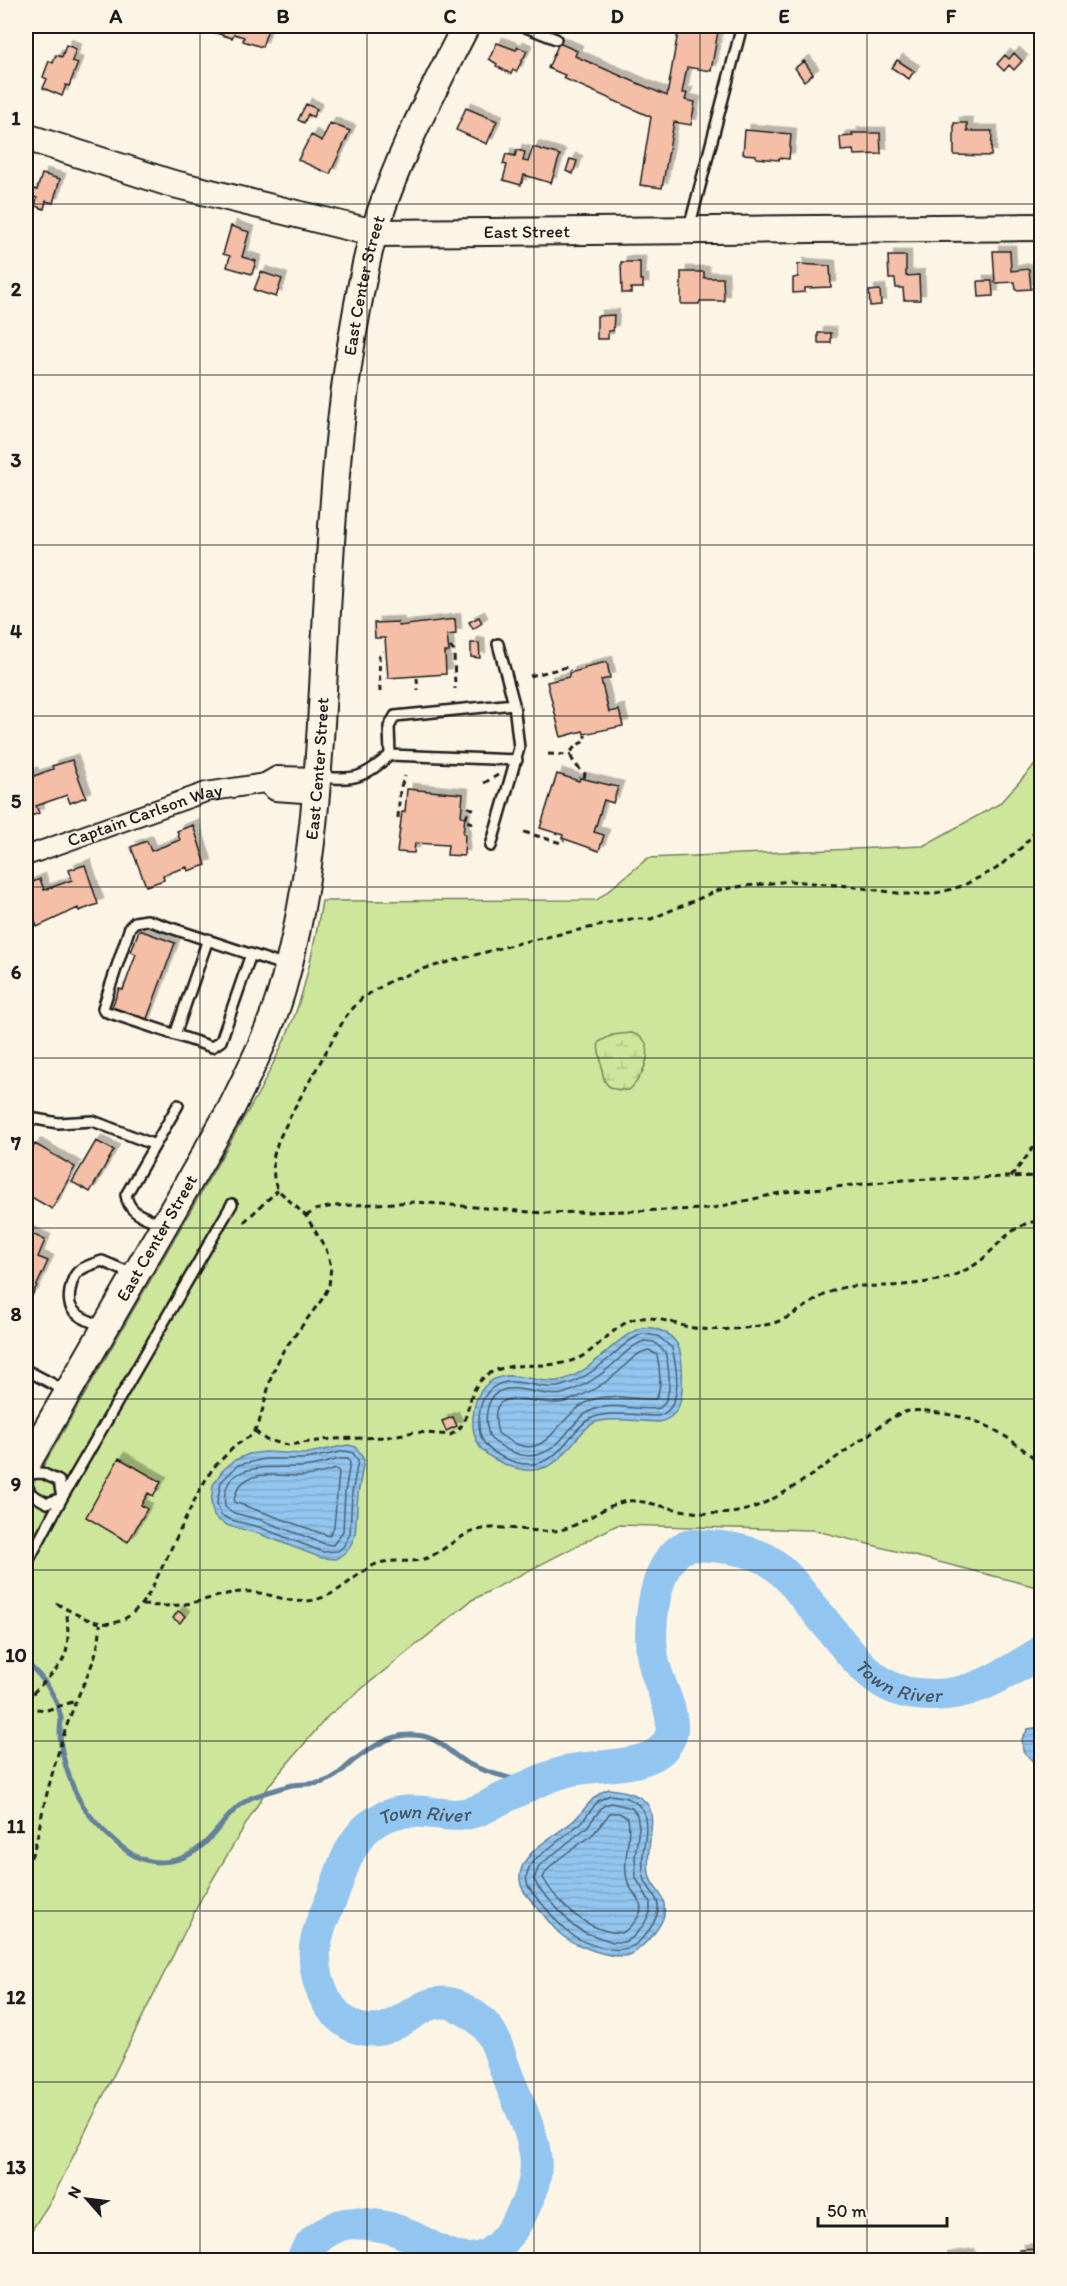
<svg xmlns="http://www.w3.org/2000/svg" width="1067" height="2286" viewBox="0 0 1067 2286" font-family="Itim,sans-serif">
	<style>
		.grass { fill: #cee69b; stroke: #75815c; stroke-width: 1.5 }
		.wetland { fill: url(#wetland-marsh); stroke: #75815c; stroke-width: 1.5 }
		.water { fill: url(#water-rules); stroke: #63819b; stroke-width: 1.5 }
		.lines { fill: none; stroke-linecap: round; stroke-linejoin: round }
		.shore { stroke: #4b6070; stroke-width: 1.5 }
		.stream { stroke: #63819b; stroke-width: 5 }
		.river { stroke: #92c5ef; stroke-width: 32 }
		.building { fill: #f4bea7; stroke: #1c1c1c; stroke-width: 1.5; filter: url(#shadow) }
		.lane-casing { stroke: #1c1c1c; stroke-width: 14 }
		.street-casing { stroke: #1c1c1c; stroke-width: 22 }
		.secondary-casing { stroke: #1c1c1c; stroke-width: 30 }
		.path { stroke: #1c1c1c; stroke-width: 3; stroke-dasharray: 6 4.5; stroke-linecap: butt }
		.lane { stroke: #fcf5e5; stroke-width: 9 }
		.street { stroke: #fcf5e5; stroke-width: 18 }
		.secondary { stroke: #fcf5e5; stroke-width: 26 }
		.grid { fill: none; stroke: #1c1c1c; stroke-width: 1.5; stroke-opacity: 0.55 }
		.labels { text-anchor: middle; stroke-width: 4.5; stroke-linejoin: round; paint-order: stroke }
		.street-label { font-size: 18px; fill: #1c1c1c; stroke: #fcf5e5 }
		.water-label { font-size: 20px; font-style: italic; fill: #455766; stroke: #fcf5e5 }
		.neatline { fill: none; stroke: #1c1c1c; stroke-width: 2 }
		.grid-label { font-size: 20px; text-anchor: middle; font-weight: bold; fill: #1c1c1c }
	</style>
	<defs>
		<pattern id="wetland-marsh" width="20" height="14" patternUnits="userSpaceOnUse" patternTransform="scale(1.5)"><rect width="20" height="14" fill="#cee69b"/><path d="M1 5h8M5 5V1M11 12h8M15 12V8" fill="none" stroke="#b0c585"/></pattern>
		<pattern id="water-rules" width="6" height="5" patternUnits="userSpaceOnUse" patternTransform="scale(1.5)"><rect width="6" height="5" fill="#92c5ef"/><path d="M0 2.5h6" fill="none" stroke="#7da9cc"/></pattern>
		<filter id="shadow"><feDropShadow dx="5.5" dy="-5.5" stdDeviation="0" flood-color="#0004"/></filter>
	</defs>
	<rect width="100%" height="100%" fill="#fcf5e5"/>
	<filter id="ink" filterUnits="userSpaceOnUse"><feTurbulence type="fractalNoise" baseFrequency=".0167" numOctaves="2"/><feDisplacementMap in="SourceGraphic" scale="12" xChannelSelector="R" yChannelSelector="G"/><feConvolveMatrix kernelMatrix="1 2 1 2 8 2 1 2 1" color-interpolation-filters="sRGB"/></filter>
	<g filter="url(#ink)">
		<!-- grass -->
		<path class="grass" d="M1041 758V1588L813 1530 617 1525 472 1600 328 1716 270 1784 202 1897 52 2199 26 2239V1496L259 1092C273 1064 288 1036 298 1006 309 973 316 936 322 901L597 900 648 858 923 846 999 804Z"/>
		<!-- wetland -->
		<path class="wetland" d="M631 1033C661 1039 644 1077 629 1090 604 1092 603 1081 601 1061 600 1054 597 1049 599 1042L612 1035Z"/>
		<!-- water -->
		<path class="water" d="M641 1328C654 1326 670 1332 677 1344 684 1356 684 1396 678 1408 674 1416 667 1420 660 1422 643 1422 606 1416 592 1424 571 1437 566 1467 533 1470 518 1472 488 1459 480 1447 469 1432 471 1401 484 1387 505 1364 532 1384 557 1381 591 1376 610 1340 641 1328Z
			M348 1445 356 1447 364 1460 358 1494 355 1536 348 1550 336 1559 322 1558 257 1533 229 1526 218 1520 214 1516 211 1503 213 1485 222 1471 235 1460 249 1454 265 1452 304 1454Z
			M1041 1727H1042L1041 1770 1023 1751 1022 1739 1028 1729Z
			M609 1789C675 1795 643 1832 649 1874 652 1891 667 1891 664 1915 662 1923 655 1933 650 1938 644 1944 637 1952 629 1955 613 1960 577 1946 564 1937 553 1929 546 1917 537 1907 531 1900 523 1893 521 1885 513 1855 554 1837 572 1822 586 1810 591 1795 609 1789Z"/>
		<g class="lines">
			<!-- shore -->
			<path class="shore" d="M642 1334 658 1336 672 1348C677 1368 684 1409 658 1416 640 1416 606 1410 590 1419 568 1431 562 1463 530 1464 516 1465 493 1455 485 1444 475 1431 478 1403 488 1392 507 1369 538 1393 562 1386 577 1382 594 1371 606 1361 618 1351 627 1340 642 1334Z
				M644 1341 654 1342 665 1352C669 1368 674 1396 660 1408 640 1412 615 1402 595 1409 579 1415 572 1428 561 1440 538 1464 515 1458 491 1439 484 1426 484 1401 498 1392 515 1382 543 1398 562 1394 579 1389 598 1378 611 1366 622 1357 630 1346 644 1341Z
				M649 1350 657 1355C660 1368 662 1388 656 1399 636 1400 611 1393 592 1400 553 1415 548 1473 498 1433 483 1375 539 1411 568 1401 585 1395 603 1385 616 1374 627 1365 635 1352 649 1350Z
				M346 1451 353 1453 358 1461 352 1493 350 1534 343 1547 338 1551 323 1552 259 1527 231 1520 221 1515 217 1503 221 1482 238 1465 265 1459H305Z
				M340 1459H348L350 1463 345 1492 343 1531 333 1545 325 1544 261 1520 234 1513 225 1507C219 1458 273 1469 303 1467 315 1466 328 1462 340 1459Z
				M336 1469 339 1472 334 1527 329 1536 234 1502C238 1465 277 1477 303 1476 314 1476 326 1472 336 1469Z
				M610 1795C641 1798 649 1810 645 1840 643 1852 641 1865 644 1877 645 1885 652 1890 655 1897 665 1912 648 1934 636 1944 619 1957 583 1944 568 1932 558 1924 551 1914 543 1905 537 1898 529 1891 527 1883 525 1874 529 1868 533 1861L582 1822 598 1801Z
				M611 1803 632 1808 637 1815 639 1827 635 1857 636 1878 650 1902V1913L643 1926 632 1938 624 1942H613L586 1933 573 1926 538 1887 534 1879 539 1866 587 1827 603 1806Z
				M610 1813H619L628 1818C632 1840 621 1862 628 1883 631 1891 641 1900 641 1908 641 1917 629 1929 622 1933 588 1932 559 1906 543 1878 548 1862 579 1846 592 1835 599 1828 604 1820 610 1813Z"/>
			<!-- stream -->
			<path class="stream" d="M26 1662C43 1677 57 1695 61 1718 61 1723 60 1727 60 1732 60 1750 67 1772 74 1789 83 1811 104 1833 123 1848 150 1870 184 1865 208 1840 222 1826 231 1809 249 1799 253 1796 285 1787 292 1785 302 1783 313 1785 323 1782 335 1779 344 1769 353 1761 369 1749 389 1735 409 1735 437 1734 444 1749 465 1762 485 1773 511 1778 533 1784"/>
			<!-- river -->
			<path class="river" id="s1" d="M302 2260C307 2245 317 2237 332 2229 343 2222 353 2223 366 2224 375 2225 385 2226 393 2229 433 2241 469 2284 505 2239 516 2226 525 2208 531 2192 536 2178 537 2162 534 2148 529 2122 515 2096 506 2072 501 2059 497 2041 489 2030 481 2019 466 2009 453 2004 424 1995 405 2026 378 2030 334 2035 312 1984 315 1948 317 1931 325 1913 332 1897 346 1859 355 1820 401 1812 425 1808 449 1820 473 1812 481 1810 490 1805 497 1801 522 1789 546 1776 572 1770 597 1765 641 1767 660 1751 667 1745 671 1738 672 1729 673 1705 657 1683 653 1659 647 1629 654 1545 696 1545 718 1546 747 1549 766 1559 786 1570 801 1594 816 1611 835 1634 853 1660 876 1678 889 1688 902 1693 917 1694 967 1700 1001 1677 1042 1651"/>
		</g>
		<!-- building -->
		<path class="building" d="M201 26H237L245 28 246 26H269L262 47 243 41 244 37 234 34 232 38 200 28Z
			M679 26H719L711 71 687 67 682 93H687L685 100 695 102 691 125 674 122 662 188 640 185 651 117 563 78 565 75 548 68 559 43 577 51 575 56 667 96Z
			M497 43 516 50 518 47 527 51 516 72 513 70 511 74 496 66 497 64 489 59Z
			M66 45 76 49 72 61 78 63 69 86 66 85 62 96 43 88 47 79 43 77 49 61 53 63 56 55 62 57Z
			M1014 53 1022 61 1014 70 1009 65 1004 71 997 64 1005 55 1009 59Z
			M897 60 914 71 909 79 892 68Z
			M804 61 813 74 804 81 795 68Z
			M306 104 317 109 313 117 308 114 304 123 298 120Z
			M466 108 497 121 487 144 456 130Z
			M330 123 350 131 330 174 298 160 311 135 322 141Z
			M954 123H967V131H992L991 156 954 155Z
			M745 130 791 134 789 159 779 158V160L756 158V155L743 154Z
			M852 133H880L881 154 854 155 853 150 841 151 840 137 853 136Z
			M533 147 560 155 551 183 524 175 521 185 503 180 507 165 503 164 506 154 515 156 517 150 525 152 523 161 528 162Z
			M570 159 577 161 573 174 566 171Z
			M42 174 60 179 53 203 46 201 44 209 35 206 37 198 30 196 33 189 37 190Z
			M231 226 249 232 242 257 256 261 252 274 227 267 230 256 223 254Z
			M993 251H1010L1011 271 1029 269 1031 289 1016 290 1015 282 995 283Z
			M888 256H906V276L919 275 920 300H904L903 288H896L895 279H889Z
			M621 262H640V280H643V288H631V293H622Z
			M798 264 830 266 831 287 805 288V292L793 293V278L798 277Z
			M261 272 282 279 276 297 254 290Z
			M681 272H704V278H723L724 301H700L699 304H681Z
			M978 281H992L993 296 979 297Z
			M880 290 881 305 870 306 869 291Z
			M1032 312H1039V327H1032Z
			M614 315 613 331H608V339H597V316Z
			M818 333H831V343H818Z
			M479 617 482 623 473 629 469 622Z
			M455 619 456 634 447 635 449 652H445L446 674 388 678 385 638H375L374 623 398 622 399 626Z
			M471 643H479L480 658 471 657Z
			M607 662 610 678 601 680 609 712 619 710 623 726 584 734 583 731 561 737 547 682 569 677V673L585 669V667Z
			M72 760 86 797 70 803 67 795 36 806 39 813 26 818V775L32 773 34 776 53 769 52 766Z
			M557 774 579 781 580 778 618 787 613 803 604 800 594 832 604 835 599 851 562 838 563 835 540 828Z
			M407 789 463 794 461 816 465 817 463 834H465L464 856 447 855 448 845 415 843 414 853 397 852 402 812H405Z
			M193 825 206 865 188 871 187 867 163 875 164 880 146 886 131 847 147 841 151 851 180 840 177 831Z
			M85 865 98 904 79 911 78 908 37 927 26 896V885L40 879 44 890 72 880 69 870Z
			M139 930 175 943 145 1024 119 1015 120 1010 112 1007 119 989 123 990 136 954 131 952Z
			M96 1141 114 1150 90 1192 72 1182Z
			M35 1144 75 1167 52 1209 26 1194V1160Z
			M26 1231 45 1240 38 1257 48 1261 32 1296 26 1293Z
			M453 1417 457 1426 446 1431 442 1421Z
			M119 1458 161 1482 153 1496 148 1493 141 1505 147 1509 128 1542 86 1517Z
			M178 1611 185 1616 180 1623 173 1618Z
			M1042 2249V2260H1020L1019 2250Z
			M969 2254 970 2260H943L942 2258Z"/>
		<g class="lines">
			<defs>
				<path id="lane" d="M523 26 556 39
					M689 228 742 26
					M498 644 514 704
					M390 755 517 760
					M319 777C356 780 362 779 390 755L389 727 395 716 514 704 519 748 491 846
					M251 954 221 1041 212 1047 104 1011 103 1008 130 927 135 922 147 920 286 966
					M175 1035 208 939
					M26 1120 30 1118 58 1123 93 1121 155 1145
					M163 1225C146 1217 129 1215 126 1195L178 1105
					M104 1327C93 1322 77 1318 71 1307 67 1299 71 1281 76 1274 81 1267 94 1264 102 1261L135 1275
					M26 1370 66 1391
					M26 1474 42 1473 59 1481 62 1498 47 1503 31 1494 26 1484
					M26 1565 62 1498 232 1204"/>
				<g id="street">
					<path d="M265 783 275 791 317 794"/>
					<path id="s2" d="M26 856 206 792 265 783 277 776 319 777"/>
				</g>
				<g id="secondary">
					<path id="s3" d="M26 137 170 183 374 233 1042 227"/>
					<path id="s4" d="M26 1465 231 1109C250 1070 270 1031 282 990 318 863 320 741 327 611 333 497 341 381 365 269 381 189 428 99 466 26"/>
				</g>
			</defs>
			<!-- lane casing -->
			<use href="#lane" class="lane-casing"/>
			<!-- street casing -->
			<use href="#street" class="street-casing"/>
			<!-- secondary casing -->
			<use href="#secondary" class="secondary-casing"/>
			<!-- path -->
			<path class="path" d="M450 647 454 651 455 689
				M530 676 567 667 570 671
				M417 678 418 691
				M380 692 379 656 383 651
				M548 754 571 755
				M584 778 585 774C571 761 562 751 585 741V735
				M484 783 498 775
				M398 818 400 789 405 776
				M473 823 465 821 469 808 477 810
				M524 832 561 843 564 840
				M1011 1177 1028 1155 1042 1133
				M306 1216 315 1210 333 1206 417 1202 542 1213 709 1209 784 1192 904 1180 1042 1176
				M244 1222 278 1190
				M255 1431 266 1440 288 1445 332 1439 387 1437 414 1432 450 1435C476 1425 460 1386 494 1371 520 1360 550 1371 579 1358 598 1349 619 1320 639 1318 655 1316 672 1323 688 1327 711 1332 742 1329 765 1325 792 1321 812 1298 838 1289 852 1284 868 1287 883 1286 899 1286 917 1284 933 1281 948 1279 966 1271 979 1262 999 1246 1013 1221 1042 1221
				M56 1603C96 1626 120 1638 150 1592L200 1489 213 1468 236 1445 252 1435 259 1423 272 1374 283 1351 323 1298 329 1286 331 1266 326 1249 306 1216 278 1190 274 1180 273 1158 278 1141 295 1107 346 1016 362 998 392 980 423 969 523 942 631 919H651L719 890 737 887 790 881 849 886 904 894H931L945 891 962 886 996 869 1022 847 1042 824
				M142 1605C159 1606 174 1607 191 1603 210 1599 233 1590 253 1592 280 1595 295 1608 324 1597 343 1590 356 1574 374 1565 390 1557 410 1565 427 1558 445 1551 458 1535 478 1530 507 1523 535 1535 560 1530 584 1525 603 1505 627 1501 640 1500 653 1504 666 1507 693 1513 725 1518 752 1508 791 1494 834 1458 868 1435 880 1426 895 1413 910 1411 920 1410 929 1411 939 1413 987 1419 1005 1435 1042 1464
				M26 1701C36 1688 60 1670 65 1655 70 1641 67 1624 67 1609
				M26 1708 47 1710 76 1701
				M26 1867C37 1848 39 1826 44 1805 53 1770 63 1732 77 1699 87 1675 101 1650 100 1624"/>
			<!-- lane -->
			<use href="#lane" class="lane"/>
			<!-- street -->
			<use href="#street" class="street"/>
			<!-- secondary -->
			<use href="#secondary" class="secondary"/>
		</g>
	</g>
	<!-- grid -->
	<path class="grid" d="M200 26V2260M367 26V2260M534 26V2260M700 26V2260M867 26V2260M26 204H1042M26 375H1042M26 545H1042M26 716H1042M26 887H1042M26 1058H1042M26 1228H1042M26 1399H1042M26 1570H1042M26 1741H1042M26 1911H1042M26 2082H1042"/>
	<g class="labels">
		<!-- street labels -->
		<g class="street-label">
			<text dy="6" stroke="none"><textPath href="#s3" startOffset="514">East Street</textPath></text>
			<text dy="6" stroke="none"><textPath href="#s4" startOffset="1251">East Center Street</textPath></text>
			<text dy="6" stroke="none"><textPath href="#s4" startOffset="765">East Center Street</textPath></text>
			<text dy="6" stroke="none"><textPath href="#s2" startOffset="126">Captain Carlson Way</textPath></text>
			<text dy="6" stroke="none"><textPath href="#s4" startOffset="262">East Center Street</textPath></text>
		</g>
		<!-- water labels -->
		<g class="water-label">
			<text dy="7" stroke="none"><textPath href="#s1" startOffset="1632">Town River</textPath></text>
			<text dy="7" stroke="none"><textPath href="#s1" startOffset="894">Town River</textPath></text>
		</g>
	</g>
	<!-- margin -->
	<rect width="1067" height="2286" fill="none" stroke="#fcf5e5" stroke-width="66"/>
	<!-- north arrow -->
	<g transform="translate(87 2199) rotate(298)" stroke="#fcf5e5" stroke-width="4.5" paint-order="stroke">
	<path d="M0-4.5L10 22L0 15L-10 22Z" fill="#1c1c1c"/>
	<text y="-9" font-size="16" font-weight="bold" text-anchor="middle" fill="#1c1c1c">N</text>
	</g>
	<!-- scale -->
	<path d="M818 2217v9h129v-9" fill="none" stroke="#1c1c1c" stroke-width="3"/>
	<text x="827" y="2217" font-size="18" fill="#1c1c1c" stroke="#fcf5e5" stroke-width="4.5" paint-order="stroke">50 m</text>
	<rect x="33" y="33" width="1001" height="2220" class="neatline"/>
	<g class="grid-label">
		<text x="116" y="23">A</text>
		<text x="283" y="23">B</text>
		<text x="450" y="23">C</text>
		<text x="617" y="23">D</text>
		<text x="784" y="23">E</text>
		<text x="951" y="23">F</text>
		<text x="16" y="125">1</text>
		<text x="16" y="296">2</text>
		<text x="16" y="467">3</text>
		<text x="16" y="638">4</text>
		<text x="16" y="808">5</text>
		<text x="16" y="979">6</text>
		<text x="16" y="1150">7</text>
		<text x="16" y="1321">8</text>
		<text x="16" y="1491">9</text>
		<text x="16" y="1662">10</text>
		<text x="16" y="1833">11</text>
		<text x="16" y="2004">12</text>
		<text x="16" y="2174">13</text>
	</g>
</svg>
